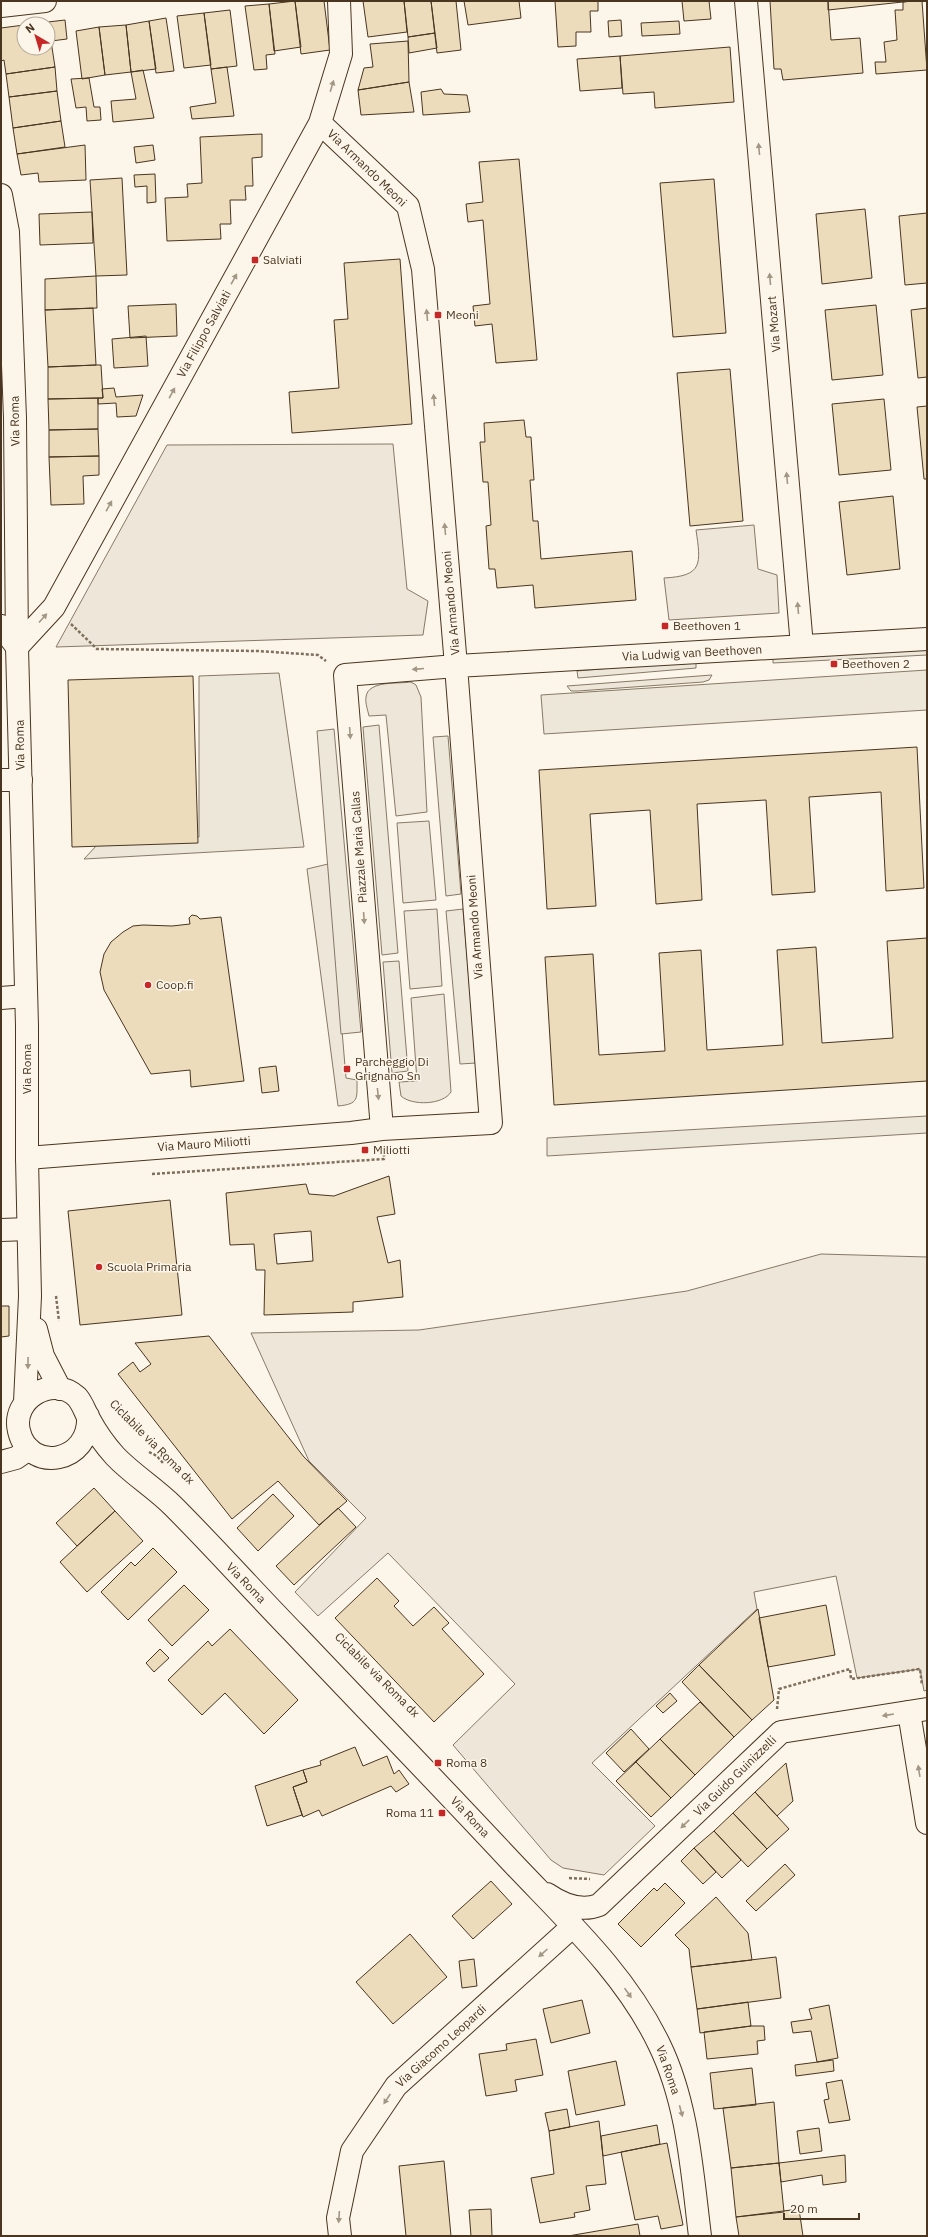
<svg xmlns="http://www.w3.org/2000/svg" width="928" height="2237" viewBox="0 0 928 2237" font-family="'IBM Plex Sans',sans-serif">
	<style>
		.green { fill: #ede6d9; stroke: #887966 }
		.parking { fill: #ede7d9; stroke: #887966 }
		.building { fill: #ecdcbc; stroke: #4a3520; fill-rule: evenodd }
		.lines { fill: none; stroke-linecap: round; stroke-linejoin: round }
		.minor-casing { stroke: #4a3520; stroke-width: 24 }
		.tertiary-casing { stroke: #4a3520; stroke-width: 24 }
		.path { stroke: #7f6f5c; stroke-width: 2.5; stroke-dasharray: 3 2; stroke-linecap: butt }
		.minor { stroke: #fbf6e9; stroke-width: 22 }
		.tertiary { stroke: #fbf6e9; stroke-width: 22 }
		.oneway { fill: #a29684 }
		.poi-dot { fill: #c62828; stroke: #fbf6e9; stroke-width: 1.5 }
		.labels { text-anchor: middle; stroke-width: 3; stroke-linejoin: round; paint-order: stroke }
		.street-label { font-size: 12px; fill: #4a3520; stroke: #fbf6e9 }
		.poi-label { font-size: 12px; fill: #4a3520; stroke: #fbf6e9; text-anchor: start }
	</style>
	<rect width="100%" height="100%" fill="#fbf6e9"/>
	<!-- green -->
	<path class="green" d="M393 444 407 589 428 601 423 635 56 647 167 445Z
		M754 525 758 569 777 575 779 613 669 620 664 578C703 576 701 564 696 530Z
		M712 675 709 680 703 682 578 691H571L567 686Z
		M411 682 416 685 421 697 427 812 396 816 386 715 369 716C368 711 365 703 366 697 368 680 399 684 411 682Z
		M429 821 436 900 403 903 397 823Z
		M328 864 346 1078 357 1080C357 1099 359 1104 338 1106L307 869Z
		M437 909 442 986 410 989 404 911Z
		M444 994 451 1092C443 1105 412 1106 401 1096L399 1082 417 1081 411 998Z
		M821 1254 927 1257V1690L924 1691 920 1669 857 1678 836 1576 754 1592 757 1609 592 1763 655 1826 604 1875 563 1868 551 1860 453 1745 515 1684 388 1553 318 1616 295 1592 366 1518 309 1461 251 1333 419 1330 687 1291Z"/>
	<!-- parking -->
	<path class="parking" d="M927 649V655L773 663V657Z
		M696 661V668L578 678 577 671Z
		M927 670V710L544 734 541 695Z
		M279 673 304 847 84 859 98 844 199 837V676Z
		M379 725 398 953 382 955 363 727Z
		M334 729 361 1032 341 1034 317 731Z
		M448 736 461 894 446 896 433 737Z
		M463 909 476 1063 460 1064 446 911Z
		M399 961 408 1071 392 1073 383 962Z
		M927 1116V1133L547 1156V1138Z"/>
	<!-- building -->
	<path class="building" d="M295 1H324L330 50 301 54Z
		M295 1 301 47 274 51 269 4Z
		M363 1H404L407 32 368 37Z
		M404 1H431L435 33 408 37Z
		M431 1H456L461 50 437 53Z
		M464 1H519L521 18 468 25Z
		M555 1H598V11H590L591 32H576V46L558 47Z
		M682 1H709L711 19 684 21Z
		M770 1H828L831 40 860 38 863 73 783 80 781 69H774Z
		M828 1H912L828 10Z
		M912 1H922L927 70 876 74 875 62H886L884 42 897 40 895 10H903V2Z
		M269 4 275 54 266 55 267 69 254 70 245 6Z
		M230 10 237 66 211 69 204 13Z
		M204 13 211 65 184 68 177 16Z
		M166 18 174 71 156 73 149 21Z
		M65 20 67 39 51 41 55 67 6 74 4 60 1 61V28L24 25V48H48V24H31Z
		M621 20 622 36 609 37 608 21Z
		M149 21 156 69 131 72 126 25Z
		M679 21 680 34 642 36 641 23Z
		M126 25 131 72 105 75 99 27Z
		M99 27 105 75 82 79 76 31Z
		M435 33 437 48 409 53 408 37Z
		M408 41 409 82 358 90 364 68 373 67 370 44Z
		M730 47 734 102 655 108 654 92 623 94 620 56Z
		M620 56 622 88 580 91 577 59Z
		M55 67 57 91 9 97 6 74Z
		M227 67 234 116 192 119 190 107 216 103 211 69Z
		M143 70 154 118 113 122 111 101 136 99 131 72Z
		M89 78 94 107H100L101 120 87 121 86 107 76 108 71 79Z
		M409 82 414 112 361 115 358 90Z
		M441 89 444 94 467 95 470 112 423 115 421 92Z
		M57 91 61 121 13 128 9 97Z
		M61 121 65 147 17 154 13 128Z
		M262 134V157L252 158 253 186H245L246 200H230L231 224H220L221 239 167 241 165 198 188 197 187 184 202 183 200 137Z
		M85 145 86 180 39 182 38 173 21 175 17 154Z
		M153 145 155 160 136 163 134 147Z
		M519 159 537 360 496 363 492 324 475 326 473 306 490 304 483 220 468 222 466 204 483 202 479 162Z
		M155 174 156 202 147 203V186L135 187 134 175Z
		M122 178 127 275 96 276 90 180Z
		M714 179 726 333 673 337 660 183Z
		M865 209 872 278 822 284 816 214Z
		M92 212 93 243 40 245 39 214Z
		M927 213V283L905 285 899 216Z
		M400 259 412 424 292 433 289 392 339 388 334 320 348 319 344 263Z
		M96 276 97 308 45 310V279Z
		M176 304 177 336 130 338 128 306Z
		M876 305 883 375 832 380 825 310Z
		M93 308 96 365 48 367 45 310Z
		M927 308V377L918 378 911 310Z
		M146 336 148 366 114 368 112 339Z
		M96 365H101L103 398 48 399V367Z
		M730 369 743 521 690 526 677 373Z
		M114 388 116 397 143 395 136 416 117 417 116 403 98 404V398H103L102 389Z
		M98 398V429L49 430 48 399Z
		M884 399 891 470 839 475 832 404Z
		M927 406V479H924L917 407Z
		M524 420 526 437H531L534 480H530L533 521H538L541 559 632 551 636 600 535 608 533 585 497 588 495 569H489L486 526 491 525 488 482H483L480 442H485L484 423Z
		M98 429 99 456 49 457V430Z
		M99 456V475L83 476 84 504 51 505 49 457Z
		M893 496 900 569 847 575 839 502Z
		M193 676 198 843 72 847 68 680Z
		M917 747 924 888 886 891 881 792 809 797 815 892 772 895 766 800 697 804 702 900 656 904 650 810 590 814 596 906 547 909 539 770Z
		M192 915 197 916 200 919 221 917 244 1081 191 1087 190 1070 151 1074 104 990 100 972 104 954 111 942 123 932 133 926 143 925 172 926 190 924 189 918Z
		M927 938V1081L554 1105 545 957 593 954 599 1055 665 1051 659 953 701 950 707 1050 783 1045 777 950 816 947 822 1043 893 1038 887 941Z
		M276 1066 279 1091 262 1093 259 1068Z
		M389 1176 395 1214 377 1217 388 1263 400 1260 403 1297 353 1302V1312L264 1315 265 1270H256L254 1244 230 1245 226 1193 306 1184 309 1194 334 1196ZM311 1231 313 1261 277 1264 274 1234Z
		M170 1200 182 1315 80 1325 68 1211Z
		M1 1306H9V1336L1 1337Z
		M209 1336 304 1457 347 1501 319 1525 278 1481 232 1519 118 1374 133 1362 140 1372 151 1364 135 1343Z
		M94 1488 115 1511 77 1546 56 1523Z
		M273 1494 294 1516 258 1551 237 1528Z
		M338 1508 356 1527 294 1585 276 1566Z
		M115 1511 143 1541 87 1592 60 1562Z
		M153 1548 177 1572 128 1620 101 1592 131 1562 135 1566Z
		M377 1578 399 1601 394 1606 413 1626 434 1607 449 1623 442 1629 484 1674 434 1722 335 1618Z
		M184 1585 209 1610 172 1646 148 1620Z
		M826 1605 835 1655 768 1667 759 1618Z
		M758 1609 774 1700 752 1720 699 1665Z
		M230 1629 298 1700 264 1734 225 1693 202 1715 168 1680 208 1641 212 1646Z
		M160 1649 169 1658 154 1672 146 1663Z
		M699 1665 752 1720 734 1737 682 1682Z
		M670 1693 677 1701 663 1713 656 1706Z
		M700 1702 734 1737 695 1775 660 1739Z
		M631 1729 649 1749 624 1772 606 1753Z
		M660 1739 695 1775 671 1798 636 1762Z
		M355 1747 363 1766 387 1756 394 1774 399 1770 409 1784 396 1792 391 1786 322 1816 319 1810 303 1817 293 1787 307 1782 303 1770 321 1765 320 1761Z
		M636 1762 671 1798 651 1817 616 1781Z
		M786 1763 793 1801 777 1816 755 1792Z
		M303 1770 307 1782 293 1787 302 1815 267 1826 255 1786Z
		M755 1792 789 1829 767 1849 733 1813Z
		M733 1813 767 1849 748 1867 714 1831Z
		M714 1831 741 1860 722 1878 694 1848Z
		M694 1848 716 1872 703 1884 681 1861Z
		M785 1864 795 1875 756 1911 746 1901Z
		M491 1881 512 1904 473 1939 452 1916Z
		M665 1883 685 1903 641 1947 618 1924 654 1888 657 1891Z
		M716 1897 748 1933 752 1960 691 1967 689 1949 675 1935Z
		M410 1934 447 1977 393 2024 356 1982Z
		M776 1957 781 1998 697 2009 691 1967Z
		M474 1959 477 1986 462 1988 459 1961Z
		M582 2000 590 2033 551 2043 543 2009Z
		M748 2002 751 2026 700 2033 697 2009Z
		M829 2005 838 2058 817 2062 811 2031 793 2033 791 2022 812 2019 809 2009Z
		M751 2026H764L765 2040 757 2041 758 2054 707 2059 704 2032Z
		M536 2039 543 2075 515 2080 517 2091 486 2096 479 2054 507 2050 506 2044Z
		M833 2060 834 2071 796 2076 795 2065Z
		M616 2061 625 2105 576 2115 568 2071Z
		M752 2068 756 2105 714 2109 710 2073Z
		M842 2080 850 2120 829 2123 824 2100 829 2099 826 2083Z
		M774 2102 779 2163 731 2168 723 2108Z
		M567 2109 570 2127 549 2131 545 2113Z
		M599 2121 606 2184 586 2186 590 2210 574 2213 575 2217 540 2223 531 2178 554 2174 549 2131Z
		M657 2125 660 2144 603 2156 601 2136Z
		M819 2128 822 2151 800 2154 797 2131Z
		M667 2143 683 2225 661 2229 658 2216 635 2220 621 2152Z
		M845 2155 846 2182 823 2185 822 2175 781 2182 779 2163Z
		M444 2161 451 2236H406L399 2166Z
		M779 2163 784 2212 736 2217 731 2168Z
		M491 2209 492 2236H471L469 2210Z
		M799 2209 803 2236H739L736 2217Z
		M638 2224 640 2236H568Z"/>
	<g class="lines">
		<defs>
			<path id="minor" d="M746 1 802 646
				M1 6 45 1
				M1 626 17 647 54 607 320 123 341 54 339 1
				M1 780H21
				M1 998 26 996
				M382 1129 345 675 456 666 927 639
				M27 1158 351 1133 382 1129 491 1123 456 666 423 269 408 206 320 123
				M1 1230 28 1229
				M1 1462 16 1458 29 1449
				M909 1712 927 1823"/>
			<path id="tertiary" d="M1 195 8 232 15 418 17 647 27 1026V1158L30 1296 25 1402
				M36 1329 43 1356 60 1389
				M88 1416C91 1463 29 1474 19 1431 11 1399 53 1374 77 1397 83 1404 85 1412 89 1419 96 1432 105 1445 115 1456 132 1474 155 1488 173 1506 215 1548 254 1592 296 1635 366 1709 437 1782 507 1857 561 1915 624 1971 659 2044 688 2103 692 2172 700 2236
				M547 1894C563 1905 581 1912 599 1905L781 1732 927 1709
				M340 2236 338 2218 352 2151 396 2086 572 1927"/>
		</defs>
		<!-- minor casing -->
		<use href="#minor" class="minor-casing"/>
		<!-- tertiary casing -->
		<use href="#tertiary" class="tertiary-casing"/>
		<!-- path -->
		<path class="path" d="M71 624 97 649 258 651 318 655 326 661
			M152 1174 384 1159V1153
			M56 1296 59 1321
			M149 1452 157 1456 164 1464
			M777 1709 779 1689 850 1669 851 1679 920 1669 922 1685
			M569 1878 590 1879"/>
		<!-- minor -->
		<use href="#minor" class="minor"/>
		<!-- tertiary -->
		<use href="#tertiary" class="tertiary"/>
	</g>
	<!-- one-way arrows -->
	<defs><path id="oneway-solid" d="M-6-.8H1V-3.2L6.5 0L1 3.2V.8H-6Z"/></defs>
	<g class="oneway">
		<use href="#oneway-solid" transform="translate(332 86) rotate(-73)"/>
		<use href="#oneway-solid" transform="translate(759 149) rotate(-95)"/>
		<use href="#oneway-solid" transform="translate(234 279) rotate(-61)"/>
		<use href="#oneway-solid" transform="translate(770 279) rotate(-95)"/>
		<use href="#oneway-solid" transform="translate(427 315) rotate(-95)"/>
		<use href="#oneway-solid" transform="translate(172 393) rotate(-61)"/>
		<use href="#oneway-solid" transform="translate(434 400) rotate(-95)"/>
		<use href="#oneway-solid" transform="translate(787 478) rotate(-95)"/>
		<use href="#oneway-solid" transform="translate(109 506) rotate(-61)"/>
		<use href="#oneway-solid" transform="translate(445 529) rotate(-95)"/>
		<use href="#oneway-solid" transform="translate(798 608) rotate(-95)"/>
		<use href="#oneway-solid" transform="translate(43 618) rotate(-48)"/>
		<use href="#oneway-solid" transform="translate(418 669) rotate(175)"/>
		<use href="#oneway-solid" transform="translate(350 733) rotate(86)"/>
		<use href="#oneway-solid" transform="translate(364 918) rotate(86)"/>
		<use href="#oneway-solid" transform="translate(378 1094) rotate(84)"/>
		<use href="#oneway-solid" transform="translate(28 1363) rotate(91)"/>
		<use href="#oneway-solid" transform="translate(888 1715) rotate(171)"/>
		<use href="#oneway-solid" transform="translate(919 1771) rotate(-99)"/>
		<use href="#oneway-solid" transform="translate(685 1824) rotate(136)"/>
		<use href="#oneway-solid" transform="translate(543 1953) rotate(138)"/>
		<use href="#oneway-solid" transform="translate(628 1993) rotate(55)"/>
		<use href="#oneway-solid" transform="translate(387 2099) rotate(124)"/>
		<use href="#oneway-solid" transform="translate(681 2111) rotate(75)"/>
		<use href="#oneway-solid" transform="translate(339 2217) rotate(94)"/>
	</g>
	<!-- markers -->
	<g class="poi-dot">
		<rect x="251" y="256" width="8" height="8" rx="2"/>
		<rect x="434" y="311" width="8" height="8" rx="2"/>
		<rect x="661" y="622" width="8" height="8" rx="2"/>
		<rect x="830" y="660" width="8" height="8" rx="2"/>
		<circle cx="148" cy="985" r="4"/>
		<rect x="343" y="1065" width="8" height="8" rx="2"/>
		<rect x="361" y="1146" width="8" height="8" rx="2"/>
		<circle cx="99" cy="1267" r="4"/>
		<rect x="434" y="1759" width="8" height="8" rx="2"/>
		<rect x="438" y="1809" width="8" height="8" rx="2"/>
	</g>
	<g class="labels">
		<!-- street labels -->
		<g class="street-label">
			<text transform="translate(367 168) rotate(44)" y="4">Via Armando Meoni</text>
			<text transform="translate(774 324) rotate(-95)" y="4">Via Mozart</text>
			<text transform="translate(204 334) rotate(-61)" y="4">Via Filippo Salviati</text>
			<text transform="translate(15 421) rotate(-91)" y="4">Via Roma</text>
			<text transform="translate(451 603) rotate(-95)" y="4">Via Armando Meoni</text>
			<text transform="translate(692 653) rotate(-3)" y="4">Via Ludwig van Beethoven</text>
			<text transform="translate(20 745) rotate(-91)" y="4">Via Roma</text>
			<text transform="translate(359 847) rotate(-94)" y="4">Piazzale Maria Callas</text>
			<text transform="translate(475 927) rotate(-94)" y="4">Via Armando Meoni</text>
			<text transform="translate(27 1069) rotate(-90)" y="4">Via Roma</text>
			<text transform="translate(204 1144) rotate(-4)" y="4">Via Mauro Miliotti</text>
			<text transform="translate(152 1442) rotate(45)" y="4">Ciclabile via Roma dx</text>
			<text transform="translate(246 1583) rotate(46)" y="4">Via Roma</text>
			<text transform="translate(377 1675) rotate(45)" y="4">Ciclabile via Roma dx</text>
			<text transform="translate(735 1776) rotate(-44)" y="4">Via Guido Guinizzelli</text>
			<text transform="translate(470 1817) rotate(47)" y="4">Via Roma</text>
			<text transform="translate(441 2046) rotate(-42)" y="4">Via Giacomo Leopardi</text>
			<text transform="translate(668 2070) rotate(71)" y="4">Via Roma</text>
		</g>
		<!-- poi labels -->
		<g class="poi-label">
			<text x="263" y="264">Salviati</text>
			<text x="446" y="319">Meoni</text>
			<text x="673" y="630">Beethoven 1</text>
			<text x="842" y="668">Beethoven 2</text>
			<text x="156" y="989">Coop.fi</text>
			<text x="355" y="1066">Parcheggio Di<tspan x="355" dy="14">Grignano Sn</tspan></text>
			<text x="373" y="1154">Miliotti</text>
			<text x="107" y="1271">Scuola Primaria</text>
			<text x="446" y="1767">Roma 8</text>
			<text x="434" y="1817" text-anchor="end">Roma 11</text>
		</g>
	</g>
	<!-- border -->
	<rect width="928" height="2237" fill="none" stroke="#4a3520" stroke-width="4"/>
	<!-- north arrow -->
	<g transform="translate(36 36) rotate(322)"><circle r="19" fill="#fbf6e9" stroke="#b4a999"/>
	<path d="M0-3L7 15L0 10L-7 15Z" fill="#c62828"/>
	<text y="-6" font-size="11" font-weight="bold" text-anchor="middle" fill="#4a3520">N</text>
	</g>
	<!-- scale -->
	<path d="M784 2213v6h75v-6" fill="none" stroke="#4a3520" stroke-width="2"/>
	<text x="790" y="2213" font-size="12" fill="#4a3520" stroke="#fbf6e9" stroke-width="3" paint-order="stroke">20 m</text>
</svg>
